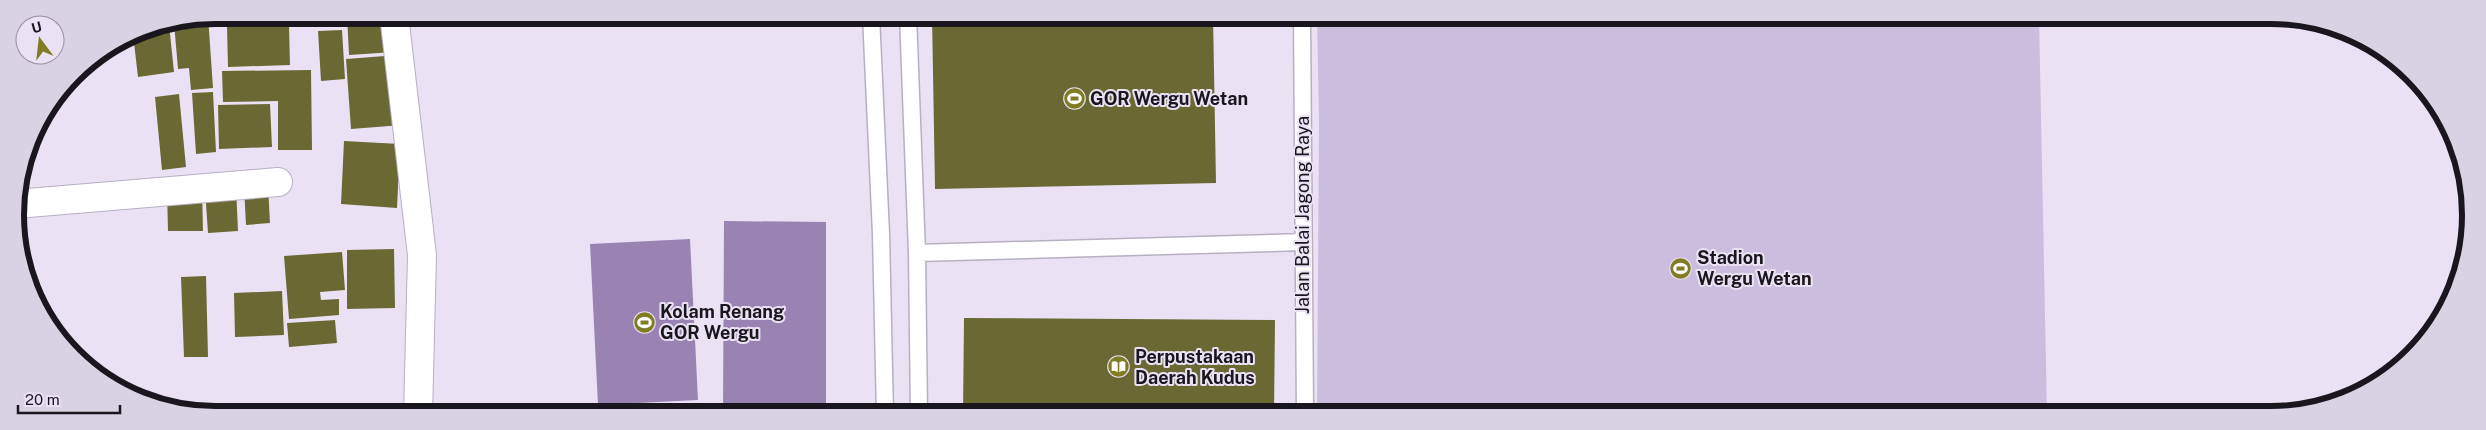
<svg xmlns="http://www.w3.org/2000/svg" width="2486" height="430" viewBox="0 0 2486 430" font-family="'Public Sans',sans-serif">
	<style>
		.green { fill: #cbbdde }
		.water { fill: #9883b3 }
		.building { fill: #6a6934 }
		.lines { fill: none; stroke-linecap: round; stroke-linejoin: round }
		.service-casing { stroke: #b7b0c1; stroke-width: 19 }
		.minor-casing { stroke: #b7b0c1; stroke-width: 30 }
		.service { stroke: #fff; stroke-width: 16 }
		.minor { stroke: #fff; stroke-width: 28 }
		.labels { text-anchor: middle; stroke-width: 4; stroke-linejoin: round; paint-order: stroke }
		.poi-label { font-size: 18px; font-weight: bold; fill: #19171d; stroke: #eae2f4; text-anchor: start }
		.street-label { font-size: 18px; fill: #19171d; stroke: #eae2f4 }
		.rim { fill: none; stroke: #19171d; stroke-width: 6 }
	</style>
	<rect width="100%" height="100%" fill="#eae2f4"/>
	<!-- green -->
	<path class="green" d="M1317 15H2039L2047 415H1317L1319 122Z"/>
	<!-- water -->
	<path class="water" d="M724 221 826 222V415H723Z
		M690 239 698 400 598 405 590 244Z"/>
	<!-- building -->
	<path class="building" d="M347 15H391L394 52 349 55Z
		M498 15H581V17L499 25Z
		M932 15H1213L1216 183 935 189Z
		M208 16 213 88 191 90 189 68 178 69 174 23Z
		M169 24 174 72 138 77 133 34 139 30Z
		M289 25 290 65 228 67 227 27Z
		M342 30 345 79 321 81 318 31Z
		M398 55 402 125 351 129 346 59Z
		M311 70 312 150H278V101L223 102 222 71Z
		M213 92 216 152 196 154 192 93Z
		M179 94 186 167 162 170 155 97Z
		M270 104 272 147 219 149 218 105Z
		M344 141 400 144 397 208 341 204Z
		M268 185 270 223 246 225 244 187Z
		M236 187 238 231 208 233 205 189Z
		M202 190 203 231H168L167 191Z
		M394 249 395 308 347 309V250Z
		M342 252 345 290 320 292 321 300 339 299V315L289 319 284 256Z
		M206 276 208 357H184L181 277Z
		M282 291 284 335 235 337 234 293Z
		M964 318 1275 320 1274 415H963Z
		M335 320 337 343 289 347 287 323Z"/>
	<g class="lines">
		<defs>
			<path id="service" d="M871 15 881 234 885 415
				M908 15 917 253 919 415
				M1302 15 1305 415
				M917 253 1303 242"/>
			<path id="minor" d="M394 15 422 255 418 415
				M16 204 278 182"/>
		</defs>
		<!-- service casing -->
		<use href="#service" class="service-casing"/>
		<!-- minor casing -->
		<use href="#minor" class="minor-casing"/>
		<!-- service -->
		<use href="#service" class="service"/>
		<!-- minor -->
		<use href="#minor" class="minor"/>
	</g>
	<!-- icons -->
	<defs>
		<symbol id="stadium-disc" viewBox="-11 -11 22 22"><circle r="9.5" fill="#7f7c24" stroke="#eae2f4"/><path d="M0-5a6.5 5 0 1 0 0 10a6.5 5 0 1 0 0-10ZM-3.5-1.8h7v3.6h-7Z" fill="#fff"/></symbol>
		<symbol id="library-disc" viewBox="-11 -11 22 22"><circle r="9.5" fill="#7f7c24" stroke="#eae2f4"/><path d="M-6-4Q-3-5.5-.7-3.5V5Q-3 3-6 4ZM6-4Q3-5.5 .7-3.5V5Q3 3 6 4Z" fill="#fff"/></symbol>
	</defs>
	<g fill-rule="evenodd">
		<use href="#stadium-disc" x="1062" y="86" width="25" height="25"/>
		<use href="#stadium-disc" x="1668" y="256" width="25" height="25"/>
		<use href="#stadium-disc" x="632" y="310" width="25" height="25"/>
		<use href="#library-disc" x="1106" y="354" width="25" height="25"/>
	</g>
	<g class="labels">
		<!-- poi labels -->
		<g class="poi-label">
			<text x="1090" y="105">GOR Wergu Wetan</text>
			<text x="1697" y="264">Stadion<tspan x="1697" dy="21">Wergu Wetan</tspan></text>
			<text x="660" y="318">Kolam Renang<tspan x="660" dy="21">GOR Wergu</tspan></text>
			<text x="1135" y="363">Perpustakaan<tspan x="1135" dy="21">Daerah Kudus</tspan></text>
		</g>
		<!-- street labels -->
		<g class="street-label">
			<text transform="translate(1303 215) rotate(-90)" y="6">Jalan Balai Jagong Raya</text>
		</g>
	</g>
	<!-- crop -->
	<path d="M0 0H2486V430H0ZM215 24H2271A191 191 0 0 1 2462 215V215A191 191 0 0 1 2271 406H215A191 191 0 0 1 24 215V215A191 191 0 0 1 215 24Z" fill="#d9d2e3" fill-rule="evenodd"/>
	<path class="rim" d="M215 24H2271A191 191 0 0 1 2462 215V215A191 191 0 0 1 2271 406H215A191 191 0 0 1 24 215V215A191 191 0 0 1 215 24Z"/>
	<!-- north arrow -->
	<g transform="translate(40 40) rotate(345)"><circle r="24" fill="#eae2f4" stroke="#96919e"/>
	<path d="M0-4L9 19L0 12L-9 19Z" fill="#7f7c24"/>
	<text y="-8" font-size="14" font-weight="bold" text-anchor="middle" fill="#19171d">U</text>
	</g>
	<!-- scale -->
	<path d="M18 405v8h102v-8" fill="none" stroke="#19171d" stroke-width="2.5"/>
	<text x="25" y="405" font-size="15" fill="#19171d" stroke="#eae2f4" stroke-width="4" paint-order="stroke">20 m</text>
</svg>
